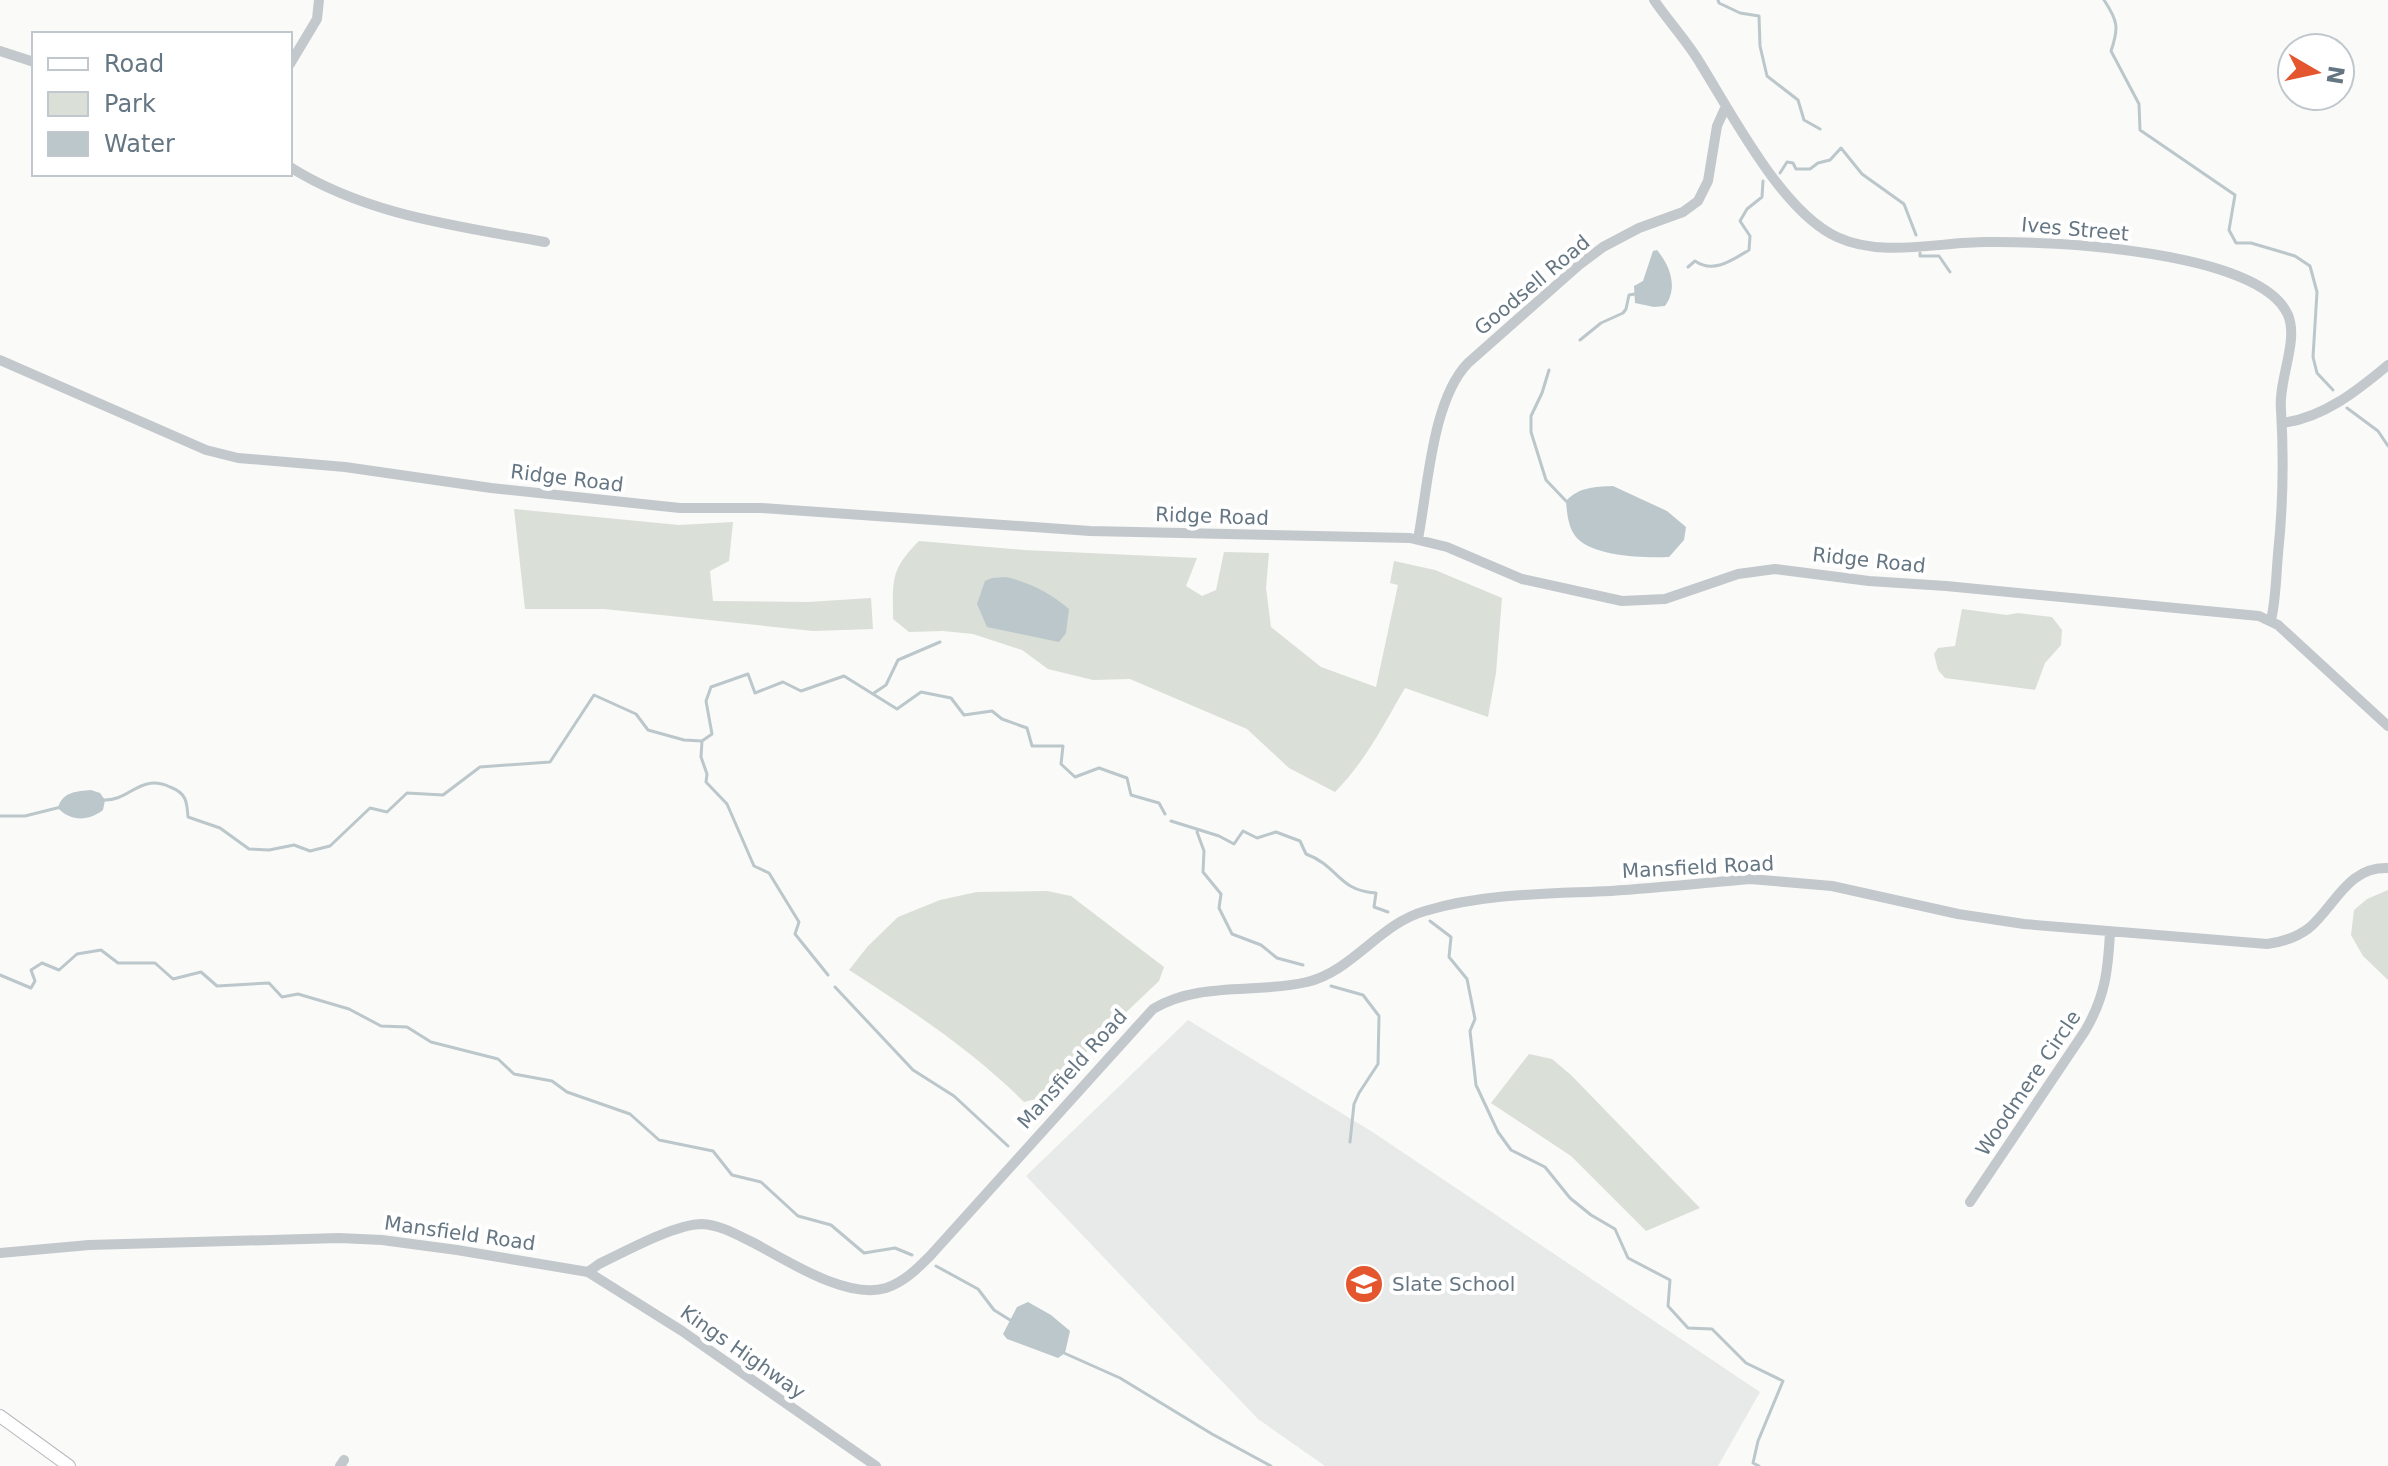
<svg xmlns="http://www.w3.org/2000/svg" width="2388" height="1466" viewBox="0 0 2388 1466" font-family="'DejaVu Sans',sans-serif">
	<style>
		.built { fill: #e8e9e9 }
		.green { fill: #dadfd7 }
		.water { fill: #bbc7cb }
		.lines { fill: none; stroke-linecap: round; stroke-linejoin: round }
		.stream { stroke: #bbc7cb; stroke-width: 3 }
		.major-casing { stroke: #b5babe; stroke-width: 14 }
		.minor { stroke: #c3c8cc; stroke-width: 10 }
		.major { stroke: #fff; stroke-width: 12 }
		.labels { text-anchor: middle; stroke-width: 8; stroke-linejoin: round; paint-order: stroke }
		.street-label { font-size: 20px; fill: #657683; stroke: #fff }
		.poi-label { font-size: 20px; fill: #657683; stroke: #fff; text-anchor: start }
	</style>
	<rect width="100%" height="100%" fill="#fafaf8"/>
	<!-- built -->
	<path class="built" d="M1188 1020 1371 1131 1760 1392 1718 1466H1325L1258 1419 1026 1176Z"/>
	<!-- green -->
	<path class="green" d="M514 509 679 525 733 522 729 561 710 571 713 601 808 602 871 598 873 629 813 631 604 609H525Z
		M919 541 1024 550 1197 558 1186 586 1202 596 1216 590 1224 552 1269 553 1266 588 1271 627 1321 667 1376 687 1398 585 1390 583 1394 561 1435 570 1502 598 1496 673 1488 717 1405 688C1384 724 1365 762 1335 792L1289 768 1247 729 1130 679 1093 680 1048 669 1022 650 973 634 943 631 909 632 893 619C893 580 890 570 919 541Z
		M1962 609 2007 615 2018 613 2052 617 2062 630 2061 645 2045 663 2035 690 1945 678 1938 670 1934 654 1938 648 1955 646Z
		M2388 890V980L2363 956 2351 935 2354 910 2367 899Z
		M1047 891 1071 896 1164 967 1159 981 1099 1038 1048 1096 1024 1102C972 1050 911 1010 849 970L868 946 898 917 940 900 977 892Z
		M1529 1054 1552 1059 1571 1075 1700 1208 1646 1231 1571 1156 1491 1103Z"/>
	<!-- water -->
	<path class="water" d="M1657 250C1671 267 1678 288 1665 306L1654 307 1635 303 1634 286 1643 281 1653 251Z
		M1613 486 1667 511 1686 527 1684 540 1669 557C1645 558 1593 557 1576 537 1568 527 1567 513 1566 501 1579 487 1594 487 1613 486Z
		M1006 577C1031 583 1050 593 1069 609L1066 633 1059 642 987 627 977 604 985 581 992 578Z
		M91 790 100 793 105 800 103 810C89 821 71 822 58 808 62 792 77 791 91 790Z
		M1028 1302 1051 1315 1070 1331 1065 1353 1058 1358 1007 1339 1003 1334 1017 1307Z"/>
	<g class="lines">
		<!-- stream -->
		<path class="stream" d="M1718 0 1719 3 1740 13 1759 16 1760 46 1767 76 1798 100 1804 120 1820 129
			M2104 0C2118 21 2119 28 2111 51L2139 104 2140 130 2235 195 2229 230 2236 243H2251L2295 256 2310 266 2317 292 2313 357 2317 373 2333 390
			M1780 173 1787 162 1793 163 1796 169H1810L1818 163 1830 160 1841 148 1862 174 1904 204 1916 235
			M1920 253V256H1939L1950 272
			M1688 267 1695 261C1714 274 1732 260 1749 250L1750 236 1740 221 1747 209 1762 197 1763 181
			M1580 340 1601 323 1623 313 1626 309 1629 295 1635 294
			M1549 370 1542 393 1531 416V432L1546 480 1566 501
			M2347 408 2378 431 2388 446
			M874 693 886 685 898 660 940 642
			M702 741 701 757 707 774 706 782 727 804 754 866 769 873 799 922 795 934 828 975
			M104 800C130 801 140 773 170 787 186 793 187 801 188 817L220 828 249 849 269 850 294 845 310 851 330 846 370 808 387 812 407 793 443 795 480 767 550 762 594 695 636 714 648 730 684 740 702 741 712 734 706 701 711 687 748 674 755 693 783 682 801 691 844 676 897 709 921 692 951 698 964 715 992 711 1002 719 1027 728 1032 746H1063L1061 764 1075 777 1099 768 1127 778 1131 795 1159 803 1165 814
			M0 816H25L61 807
			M1171 821 1219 836 1234 844 1243 831 1257 838 1276 832 1300 841 1306 854C1339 866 1338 891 1376 893L1374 907 1388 912
			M1197 832 1204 851 1203 872 1221 894 1219 908 1232 934 1261 945 1277 958 1303 965
			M1430 921 1451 937 1449 957 1467 979 1475 1019 1470 1031 1476 1085 1498 1132 1511 1150 1545 1167 1570 1198 1591 1215 1615 1229 1628 1258 1670 1280 1668 1306 1688 1328 1712 1329 1746 1363 1783 1381 1758 1441 1753 1463 1759 1466
			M0 975 31 988 35 981 31 970 42 963 59 970 77 954 101 950 118 963H155L173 979 201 972 217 986 269 983 282 997 298 994 349 1009 381 1026 407 1027 431 1042 498 1059 514 1074 552 1081 567 1092 630 1114 659 1140 713 1151 732 1175 761 1182 798 1216 831 1225 864 1253 895 1248 912 1255
			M1331 986 1363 995 1379 1016 1378 1064 1359 1093 1354 1104 1350 1142
			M835 987 913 1070 954 1096 1008 1146
			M936 1266 978 1289 994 1310 1010 1320
			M1064 1353 1120 1378 1212 1434 1271 1466"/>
		<defs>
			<path id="major" d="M0 1416 69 1466"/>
		</defs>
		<!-- major casing -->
		<use href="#major" class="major-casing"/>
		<!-- minor -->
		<path class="minor" d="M1654 0C1669 22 1687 41 1700 63 1732 114 1782 212 1837 237 1882 258 1938 242 1986 242 2050 241 2260 250 2288 315 2299 341 2278 380 2281 410 2284 459 2283 506 2278 554 2276 576 2276 599 2271 620
			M0 51 34 62
			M290 64 317 19 319 0
			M290 167C366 215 457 226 545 242
			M0 360 206 450 238 458 345 467 491 488 680 508H761L1090 531 1410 538 1447 547 1522 579 1622 601 1665 599 1738 574 1775 569 1869 581 1946 586 2259 616 2278 625 2388 726
			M2282 423C2323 418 2357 391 2388 365
			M1418 539C1428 487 1432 400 1468 363L1579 265 1603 247 1639 228 1683 212 1698 201 1708 181 1717 126 1726 106
			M1970 1202 2085 1031C2105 997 2108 971 2110 932
			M0 1253 89 1245 339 1238 382 1240 457 1250 588 1272 682 1331 876 1466
			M588 1272 599 1264C624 1252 675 1224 702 1224 721 1225 737 1235 754 1243 788 1261 847 1300 886 1288 904 1282 917 1269 930 1256L1153 1009C1200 981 1256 994 1307 982 1353 971 1379 924 1425 911 1485 893 1549 894 1611 891 1658 888 1704 883 1750 879L1832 886 1958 914 2024 924 2267 944C2282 942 2296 938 2309 928 2335 906 2348 866 2388 868
			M340 1466 344 1460"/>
		<!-- major -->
		<use href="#major" class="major"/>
	</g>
	<!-- icons -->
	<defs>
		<symbol id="school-disc" viewBox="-11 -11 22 22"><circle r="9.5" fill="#e4572e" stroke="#fff"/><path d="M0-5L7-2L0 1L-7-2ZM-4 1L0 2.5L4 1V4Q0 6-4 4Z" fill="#fff"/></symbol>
	</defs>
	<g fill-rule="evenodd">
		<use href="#school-disc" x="1342" y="1262" width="44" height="44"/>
	</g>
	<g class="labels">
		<!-- street labels -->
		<g class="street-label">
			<text transform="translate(2075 229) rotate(5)" y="7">Ives Street</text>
			<text transform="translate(1532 285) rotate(-40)" y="7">Goodsell Road</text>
			<text transform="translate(567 478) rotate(7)" y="7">Ridge Road</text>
			<text transform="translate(1212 516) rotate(2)" y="7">Ridge Road</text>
			<text transform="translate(1869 560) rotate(6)" y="7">Ridge Road</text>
			<text transform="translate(1698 867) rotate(-3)" y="7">Mansfield Road</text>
			<text transform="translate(1072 1069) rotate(-48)" y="7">Mansfield Road</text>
			<text transform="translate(2028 1083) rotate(-56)" y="7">Woodmere Circle</text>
			<text transform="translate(460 1233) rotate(8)" y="7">Mansfield Road</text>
			<text transform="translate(743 1352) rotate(35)" y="7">Kings Highway</text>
		</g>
		<!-- poi labels -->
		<g class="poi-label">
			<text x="1392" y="1291">Slate School</text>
		</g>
	</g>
	<!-- legend -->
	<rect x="32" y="32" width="260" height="144" fill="#ffffff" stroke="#c1c8cd" stroke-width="2"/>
	<rect x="48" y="58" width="40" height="12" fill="#ffffff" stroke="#c1c8cd" stroke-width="2"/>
	<text x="104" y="72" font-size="24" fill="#657683">Road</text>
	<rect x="48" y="92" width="40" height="24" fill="#dadfd7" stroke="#c1c8cd" stroke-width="2"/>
	<text x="104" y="112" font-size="24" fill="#657683">Park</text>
	<rect x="48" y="132" width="40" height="24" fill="#bbc7cb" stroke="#c1c8cd" stroke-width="2"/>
	<text x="104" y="152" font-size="24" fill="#657683">Water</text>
	<!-- north arrow -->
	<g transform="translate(2316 72) rotate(99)"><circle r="38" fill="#ffffff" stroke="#c1c8cd" stroke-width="2"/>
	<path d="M0-6L14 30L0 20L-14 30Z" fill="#e4572e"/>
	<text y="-12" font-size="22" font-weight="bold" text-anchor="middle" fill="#657683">N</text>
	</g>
</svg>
